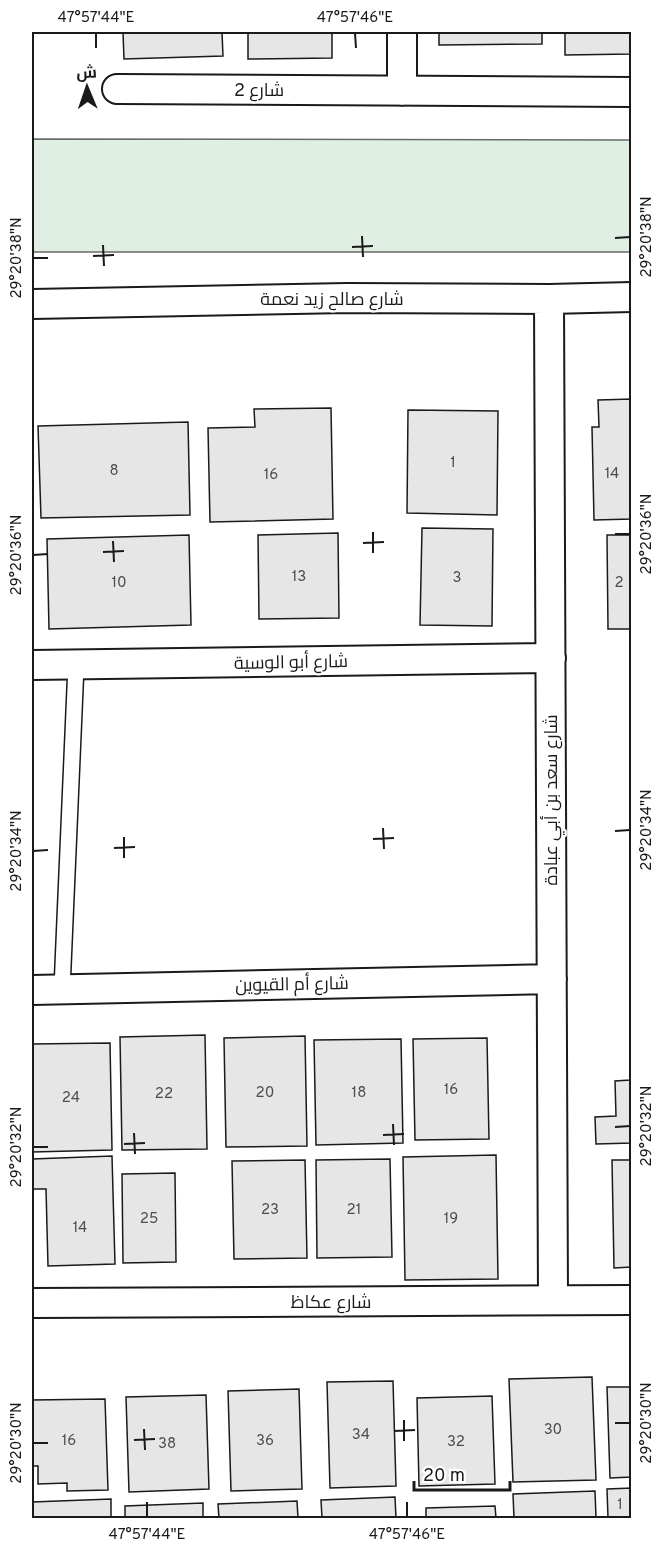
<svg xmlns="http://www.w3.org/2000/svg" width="663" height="1550" viewBox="0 0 663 1550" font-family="Overpass,Cairo,sans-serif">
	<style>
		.park { fill: #e0efe3; stroke: #6a6a6a; stroke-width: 1.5 }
		.building { fill: #e6e6e6; stroke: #1a1a1a; stroke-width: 1.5 }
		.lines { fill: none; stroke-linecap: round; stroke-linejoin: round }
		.lane-casing { stroke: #1a1a1a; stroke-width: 18 }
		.street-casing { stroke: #1a1a1a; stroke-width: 32 }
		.lane { stroke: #fff; stroke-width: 15 }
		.street { stroke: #fff; stroke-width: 28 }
		.ticks { fill: none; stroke: #1a1a1a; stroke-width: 2 }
		.labels { text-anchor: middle; stroke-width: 4.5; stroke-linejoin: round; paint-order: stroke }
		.number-label { font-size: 15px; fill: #4d4d4d }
		.street-label { font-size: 18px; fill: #1a1a1a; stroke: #fff }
		.neatline { fill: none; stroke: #1a1a1a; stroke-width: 2 }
		.ticks-label { font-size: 15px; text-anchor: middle; fill: #1a1a1a }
	</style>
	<rect width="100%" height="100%" fill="#fff"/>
	<!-- park -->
	<path class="park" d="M32 139 631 140V252H32Z"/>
	<!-- building -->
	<path class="building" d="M123 32H222L223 56 124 59Z
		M248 32H332V58L248 59Z
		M439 32H542V44L439 45Z
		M565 32H632V54L565 55Z
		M632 399V519L594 520 592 427H599L598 400Z
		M331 408 333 519 210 522 208 428 255 427 254 409Z
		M408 410 498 411 497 515 407 513Z
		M188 422 190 515 41 518 38 426Z
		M422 528 493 529 492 626 420 625Z
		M338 533 339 618 259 619 258 535Z
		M189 535 191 625 49 629 47 539Z
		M607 535H632V629H608Z
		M205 1035 207 1149 122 1150 120 1037Z
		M305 1036 307 1146 226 1147 224 1038Z
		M487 1038 489 1139 415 1140 413 1039Z
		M401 1039 403 1143 316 1145 314 1040Z
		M110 1043 112 1150 32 1152V1044Z
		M630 1043H632V1143L596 1144 595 1117 616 1116 615 1081 630 1080Z
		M496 1155 498 1279 405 1280 403 1157Z
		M112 1156 115 1264 48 1266 46 1189H32V1159Z
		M390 1159 392 1257 317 1258 316 1160Z
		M305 1160 307 1258 234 1259 232 1161Z
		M612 1160H632V1267L614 1268Z
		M175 1173 176 1262 123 1263 122 1174Z
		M592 1377 596 1480 513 1482 509 1379Z
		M393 1381 396 1486 330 1488 327 1382Z
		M607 1387H632V1477L610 1478Z
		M299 1389 302 1489 231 1491 228 1391Z
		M206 1395 209 1489 129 1492 126 1397Z
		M492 1396 495 1484 419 1486 417 1398Z
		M105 1399 108 1490 67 1491V1483L38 1484V1466H33L32 1400Z
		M632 1488V1518H608L607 1489Z
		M595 1491 596 1518H514L513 1494Z
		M395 1497 396 1518H322L321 1500Z
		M111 1499V1518H32V1502Z
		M297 1501 298 1518H219L218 1504Z
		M203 1503V1518H125V1506Z
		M495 1506 496 1518H426V1508Z"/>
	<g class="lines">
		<defs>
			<path id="lane" d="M62 989 76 665"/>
			<path id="street" d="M117 89 632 92
				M402 91V32
				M549 299 553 1300
				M32 304 347 298 549 299 632 297
				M32 665 551 658
				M32 990 552 979
				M32 1303 632 1300"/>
		</defs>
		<!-- lane casing -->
		<use href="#lane" class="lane-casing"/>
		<!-- street casing -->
		<use href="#street" class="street-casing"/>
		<!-- lane -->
		<use href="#lane" class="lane"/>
		<!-- street -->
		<use href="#street" class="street"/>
	</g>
	<!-- ticks -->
	<path class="ticks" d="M96 33V48M355 33 356 48M362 236 363 257M615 238 630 237M103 245 104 266M352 247 373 246M93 256 114 255M33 258H48M373 532V553M615 534H630M113 541 114 562M363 543 384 542M103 552 124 551M33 555 48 554M383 828 384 849M615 831 630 830M124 837V858M373 839 394 838M114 848 135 847M33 851 48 850M393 1124 394 1145M615 1127 630 1126M134 1133 135 1154M383 1135 404 1134M124 1144 145 1143M33 1147H48M404 1420V1441M615 1423H630M144 1429 145 1450M394 1431 415 1430M134 1440 155 1439M33 1443H48M147 1502V1517M407 1502V1517"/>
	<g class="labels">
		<!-- number labels -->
		<g class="number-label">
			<text x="453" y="467">1</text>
			<text x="114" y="475">8</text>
			<text x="612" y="478">14</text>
			<text x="271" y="479">16</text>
			<text x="299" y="581">13</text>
			<text x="457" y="582">3</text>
			<text x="119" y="587">10</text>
			<text x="619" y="587">2</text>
			<text x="451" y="1094">16</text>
			<text x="265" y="1097">20</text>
			<text x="359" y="1097">18</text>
			<text x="164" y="1098">22</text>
			<text x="71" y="1102">24</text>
			<text x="270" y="1214">23</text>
			<text x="354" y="1214">21</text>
			<text x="149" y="1223">25</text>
			<text x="451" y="1223">19</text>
			<text x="80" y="1232">14</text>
			<text x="553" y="1434">30</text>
			<text x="361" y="1439">34</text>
			<text x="69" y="1445">16</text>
			<text x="265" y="1445">36</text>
			<text x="456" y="1446">32</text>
			<text x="167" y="1448">38</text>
			<text x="620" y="1509">1</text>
		</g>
		<!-- street labels -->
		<g class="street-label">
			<text x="259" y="96">شارع 2</text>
			<text x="332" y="305">شارع صالح زيد نعمة</text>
			<text transform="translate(291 662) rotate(-1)" y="6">شارع أبو الوسية</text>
			<text transform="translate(551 800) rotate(-90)" y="6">شارع سعد بن أبي عبادة</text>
			<text transform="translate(292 984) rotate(-1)" y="6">شارع أم القيوين</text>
			<text x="331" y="1308">شارع عكاظ</text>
		</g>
	</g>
	<!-- border -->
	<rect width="663" height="1550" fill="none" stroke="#ffffff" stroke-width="66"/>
	<!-- north arrow -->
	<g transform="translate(87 87) rotate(358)" stroke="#ffffff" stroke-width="4.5" paint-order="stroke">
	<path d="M0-4.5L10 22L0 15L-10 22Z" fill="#1a1a1a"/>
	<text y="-9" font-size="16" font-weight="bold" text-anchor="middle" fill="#1a1a1a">ش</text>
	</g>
	<!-- scale -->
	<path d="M414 1481v9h96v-9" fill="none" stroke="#1a1a1a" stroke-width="3"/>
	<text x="423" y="1481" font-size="18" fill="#1a1a1a" stroke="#ffffff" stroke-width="4.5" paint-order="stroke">20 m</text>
	<rect x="33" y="33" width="597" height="1484" class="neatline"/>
	<g class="ticks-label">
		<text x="96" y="22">47°57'44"E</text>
		<text x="355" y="22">47°57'46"E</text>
		<text transform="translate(646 237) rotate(-90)" y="5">29°20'38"N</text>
		<text transform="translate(16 258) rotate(-90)" y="5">29°20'38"N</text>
		<text transform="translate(646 534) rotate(-90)" y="5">29°20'36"N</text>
		<text transform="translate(16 555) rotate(-90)" y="5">29°20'36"N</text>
		<text transform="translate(646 830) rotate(-90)" y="5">29°20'34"N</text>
		<text transform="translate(16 851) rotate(-90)" y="5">29°20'34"N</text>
		<text transform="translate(646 1126) rotate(-90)" y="5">29°20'32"N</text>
		<text transform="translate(16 1147) rotate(-90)" y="5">29°20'32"N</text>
		<text transform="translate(646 1423) rotate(-90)" y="5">29°20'30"N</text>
		<text transform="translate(16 1443) rotate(-90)" y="5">29°20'30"N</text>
		<text x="147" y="1539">47°57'44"E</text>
		<text x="407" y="1539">47°57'46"E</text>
	</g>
</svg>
